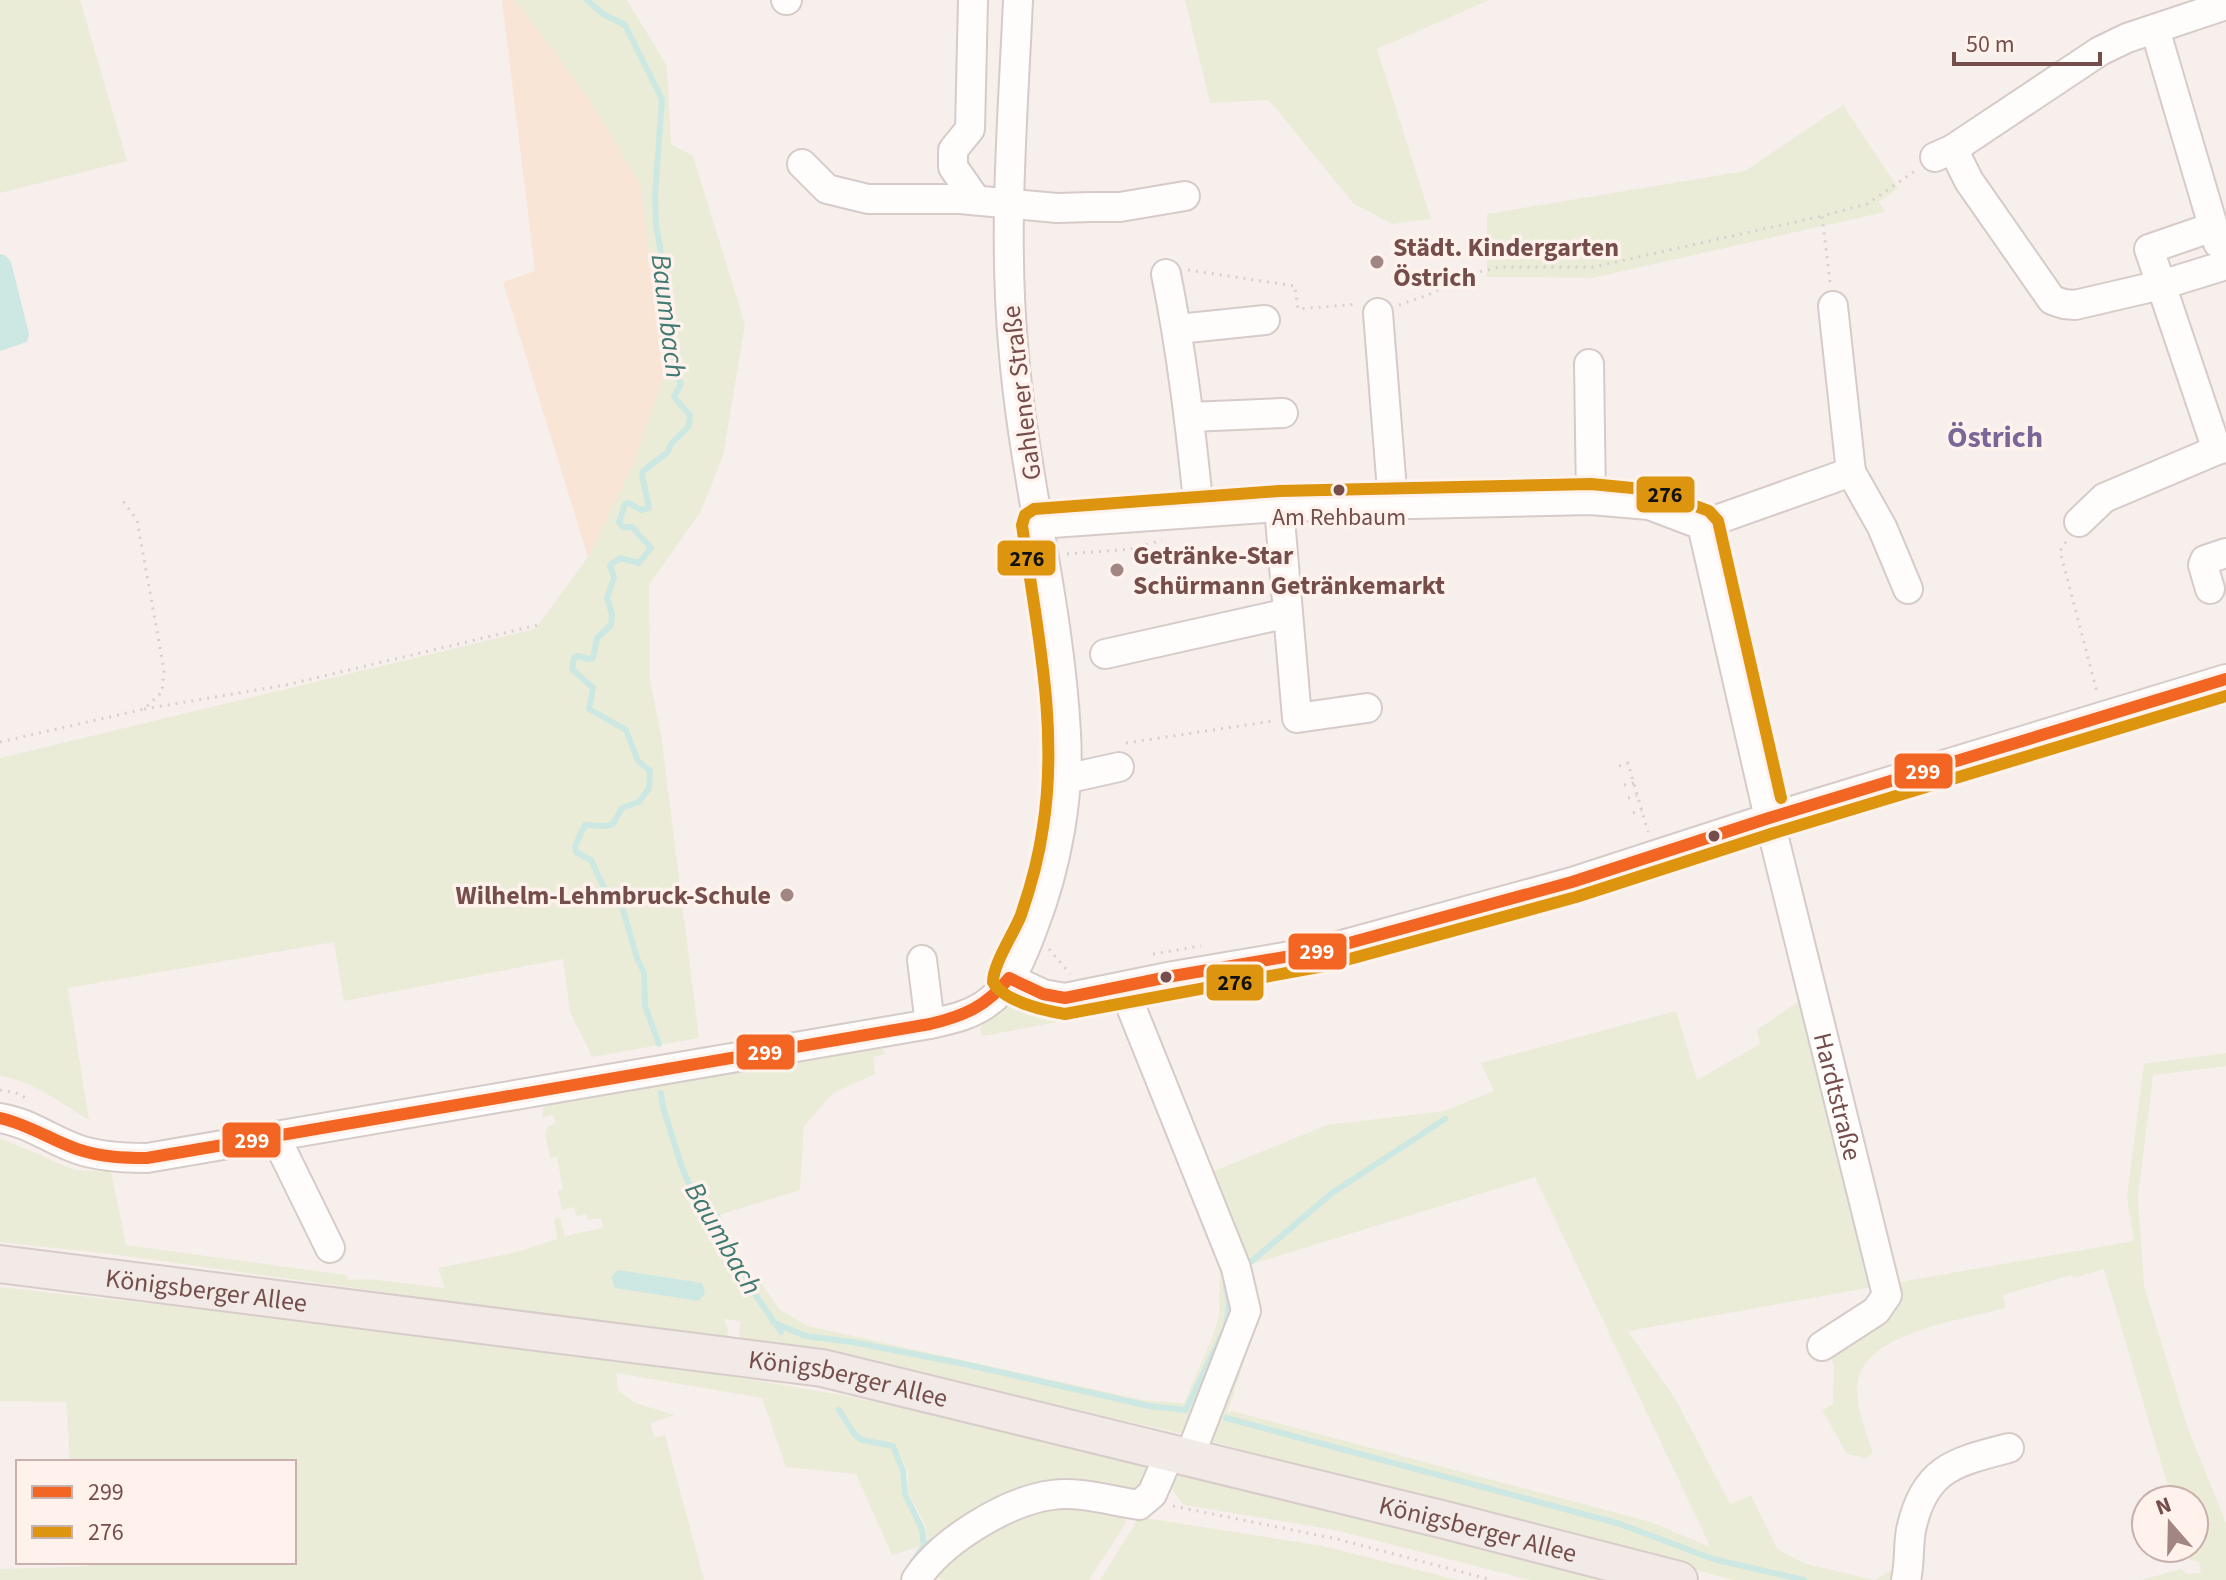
<svg xmlns="http://www.w3.org/2000/svg" width="2226" height="1580" viewBox="0 0 2226 1580" font-family="'Source Sans 3',sans-serif">
	<style>
		.green { fill: #eaecd7; fill-rule: evenodd }
		.sand { fill: #f9e5d5 }
		.water { fill: #cde8e3 }
		.lines { fill: none; stroke-linecap: round; stroke-linejoin: round }
		.stream { stroke: #cde8e3; stroke-width: 6 }
		.minor-casing { stroke: #d6cbc8; stroke-width: 32 }
		.major-casing { stroke: #d8ccca; stroke-width: 40 }
		.path { stroke: #dacfcf; stroke-width: 3; stroke-dasharray: 2 6; stroke-linecap: butt }
		.minor { stroke: #fefdfc; stroke-width: 28 }
		.major { stroke: #f2eae6; stroke-width: 36 }
		.bus-1-casing { stroke: #fff2ed; stroke-width: 18 }
		.bus-2-casing { stroke: #fff2ed; stroke-width: 18 }
		.bus-1 { stroke: #f26522; stroke-width: 12 }
		.bus-2 { stroke: #dd940f; stroke-width: 12 }
		.poi-dot { fill: #a28683; stroke: #fff2ed; stroke-width: 3 }
		.bus-dot { fill: #754e4b; stroke: #fff2ed; stroke-width: 3 }
		.labels { text-anchor: middle; stroke-width: 7; stroke-linejoin: round; paint-order: stroke }
		.bus-label { font-size: 24px; fill: #754e4b; stroke: #fff2ed }
		.poi-label { font-size: 26px; font-weight: bold; fill: #754e4b; stroke: #fff2ed; text-anchor: start }
		.street-label { font-size: 26px; fill: #754e4b; stroke: #fff2ed }
		.water-label { font-size: 28px; font-style: italic; fill: #407a72; stroke: #fff2ed }
		.quarter-label { font-size: 30px; font-weight: bold; fill: #796798; stroke: #fff2ed }
		.line-badge { stroke: #fff2ed; stroke-width: 3 }
		.badge-label { font-size: 22px; text-anchor: middle; font-weight: bold; fill: #fff }
		.pale-badge-label { font-size: 22px; text-anchor: middle; font-weight: bold; fill: #111 }
	</style>
	<rect width="100%" height="100%" fill="#f7efec"/>
	<!-- green -->
	<path class="green" d="M0 0H80L127 161 0 193Z
		M514 0H627L667 66 671 144 693 156 745 324 723 456 701 511 649 585 650 681 661 734 699 1038 592 1057 570 1012 563 959 344 1001 334 942 68 988 89 1120C62 1104 32 1080 0 1076V758L535 629 588 557 632 467 669 361 651 274 641 186Z
		M1185 0H1489L1377 49 1431 219 1392 224 1354 204 1269 100 1210 103Z
		M1843 105 1898 188 1879 202 1885 212 1592 278 1487 277V214L1745 171Z
		M1114 997 1123 1001 1128 1008 1237 1288C1239 1298 1240 1309 1237 1319 1233 1340 1198 1423 1183 1434L928 1376 739 1342 740 1321 724 1319 728 1328 727 1340 118 1255 0 1242V1138L75 1170 111 1172 126 1245 346 1275 348 1280 368 1279 445 1288 438 1268 517 1252 557 1239 554 1219 560 1218 565 1236 603 1228 601 1218 588 1220 586 1214 577 1217 574 1207 562 1210 558 1191 563 1189 557 1157 550 1158 545 1133 548 1126 555 1124 554 1115 542 1117 545 1099 872 1044 880 1046 885 1054 873 1057 875 1074 833 1093 804 1126 800 1190 719 1215 750 1284 760 1281 779 1309 808 1326 1143 1400 1184 1403 1212 1338 1219 1316 1220 1268 1208 1226 1121 1010 983 1036 980 1030 983 1021 995 1011 1015 1002 1069 1006Z
		M1799 1001 1821 1094 1827 1093 1873 1287 1628 1331 1676 1400 1730 1504 1751 1495 1777 1549 1806 1564 1874 1580 1896 1568 1897 1580H1734L1213 1442 1209 1435 1249 1320 1209 1173 1327 1125 1444 1111 1494 1091 1481 1063 1676 1011 1697 1080 1760 1044 1757 1030ZM1535 1177 1710 1546V1547L1651 1522 1232 1411 1227 1414 1262 1305 1246 1266Z
		M2226 1053V1066L2153 1075 2138 1197 2144 1286 2187 1426 2226 1523V1580H2141L2181 1569 2187 1574 2201 1573 2199 1562 2190 1560 2187 1548H2194V1500H2172L2104 1269 2073 1278 2072 1275 2003 1295 2006 1308C1966 1319 1866 1332 1858 1381 1854 1404 1866 1431 1873 1453L1866 1458 1847 1454 1822 1410 1833 1404 1834 1365 1829 1353 1894 1283 2134 1241 2127 1197 2144 1064Z
		M0 1287C258 1316 516 1341 772 1383 899 1404 1025 1433 1150 1463L1143 1487 1133 1493 1012 1492 927 1543 926 1526 908 1492V1472L895 1445 892 1448 900 1473 903 1495 921 1529V1546L892 1555 856 1474 786 1467 762 1398 616 1373 618 1390 635 1403 675 1415 650 1423 655 1438 665 1435 704 1580H0V1569L75 1567 87 1566V1562H294V1462H70L66 1402 0 1401Z
		M1179 1469 1599 1580H1530L1335 1530 1184 1505 1171 1488Z
		M1054 1503 1124 1514 1126 1523 1089 1580H944L930 1573 1020 1511Z
		M1139 1517 1323 1546 1458 1580H1100Z"/>
	<!-- sand -->
	<path class="sand" d="M502 0H514L519 5 590 101 641 186 651 274 669 361 632 467 588 557 503 282 535 271Z"/>
	<!-- water -->
	<path class="water" d="M0 254 5 255 11 262 29 334 27 342 0 351Z
		M618 1270 702 1283 705 1293 699 1301 615 1288 611 1277Z"/>
	<g class="lines">
		<!-- stream -->
		<path class="stream" d="M587 0 603 14 625 25 662 99 655 196 656 225 661 253 657 272 670 305 677 374 681 384 674 397 690 415 689 426 671 444 668 452 643 471 642 475 649 508 641 510 629 503 625 504 619 523 623 527H632L651 548 639 563 620 558 610 565 614 578 607 598 612 614 611 625 597 638 593 658 589 659 578 656 574 658 572 669 593 688 589 709 626 730 638 761 650 771 649 788 639 802 622 808 613 824 608 826 585 825 575 846 576 852 591 860 605 890 621 903 637 958 644 973 645 1006 659 1044
			M661 1093 663 1107 681 1165 694 1195 709 1206 717 1216 745 1280 781 1332
			M1252 1261 1332 1193 1445 1119
			M773 1322 805 1336 852 1342 964 1364 1149 1406 1186 1410 1226 1326 1229 1305 1226 1286
			M839 1410 855 1435 862 1440 893 1446 903 1471 905 1494 922 1529 924 1546 913 1561
			M1226 1418 1620 1524 1713 1559 1804 1580
			M924 1546 936 1539"/>
		<defs>
			<g id="minor">
				<path d="M786 0H787"/>
				<path d="M973 0 970 129 953 150V167L976 200"/>
				<path d="M2155 29 2218 243"/>
				<path d="M1953 149 1969 181 2052 300 2064 304 2075 305 2161 285 2226 265"/>
				<path d="M1935 157 1953 149 2100 51 2127 38 2226 5"/>
				<path d="M802 164 827 189 868 199H960L1057 208 1091 207H1120L1185 196"/>
				<path d="M2213 227 2149 249 2217 450"/>
				<path d="M1166 274C1182 353 1191 432 1199 511"/>
				<path d="M1378 313 1393 503"/>
				<path d="M1178 329 1265 320"/>
				<path d="M1589 364 1591 500"/>
				<path d="M1190 417 1283 413"/>
				<path d="M1851 472 1882 527 1908 589"/>
				<path d="M1279 507 1297 718 1367 708"/>
				<path d="M2079 522 2104 498 2217 450 2226 448"/>
				<path id="s1" d="M1038 524 1279 507 1591 500 1649 505 1702 525 1769 818 1887 1295 1876 1311 1822 1346"/>
				<path d="M1702 525 1851 472 1833 306"/>
				<path d="M2210 589 2203 565 2205 560 2226 553"/>
				<path d="M1105 654 1288 613"/>
				<path d="M1065 779 1119 767"/>
				<path d="M922 960 930 1024"/>
				<path d="M1009 978 1043 994 1065 998 1173 976 1320 951 1572 882 1769 818 2226 679"/>
				<path d="M1123 987 1236 1268 1246 1311 1189 1458"/>
				<path d="M0 1118C28 1122 51 1140 77 1149 99 1157 124 1158 147 1158L930 1024C952 1019 973 1015 991 1000 1012 984 1024 952 1033 928 1056 869 1070 797 1066 733 1059 602 1023 474 1013 344 1003 229 1013 115 1018 0"/>
				<path d="M275 1136 330 1248"/>
				<path d="M916 1580C941 1541 1007 1501 1052 1495 1080 1491 1111 1501 1139 1505L1152 1494 1170 1453"/>
				<path d="M1906 1580C1910 1563 1908 1546 1911 1530 1924 1468 1955 1462 2009 1448"/>
			</g>
			<g id="major">
				<path id="s2" d="M0 1264 822 1368 1445 1520 1679 1580"/>
			</g>
		</defs>
		<!-- minor casing -->
		<use href="#minor" class="minor-casing"/>
		<!-- major casing -->
		<use href="#major" class="major-casing"/>
		<!-- path -->
		<path class="path" d="M1188 270 1295 286 1298 309 1358 304
			M1830 282 1822 216 1867 204 1915 171
			M1399 305 1428 295 1467 275 1500 267H1593L1822 216
			M2066 542 2060 551 2097 692
			M1067 554 1132 549 1162 540
			M144 709 286 685 538 625
			M0 742 144 709 162 692 164 670 137 520 123 501
			M1126 743 1273 721
			M1619 766 1628 763 1648 832
			M1624 785 1634 783
			M1628 798 1637 795
			M1633 813 1642 810
			M1049 949 1070 974
			M1153 954 1201 946
			M0 1090 16 1093 26 1098
			M1173 1506 1337 1539 1492 1580"/>
		<!-- minor -->
		<use href="#minor" class="minor"/>
		<!-- major -->
		<use href="#major" class="major"/>
		<defs>
			<path id="bus-1" d="M1009 978 1043 994 1065 998 1173 976 1320 951 1572 882 1769 818 2226 679
				M0 1118C28 1124 51 1140 77 1149 100 1157 123 1158 147 1158L930 1024C964 1016 987 1006 1009 978"/>
			<path id="bus-2" d="M1781 798 1718 521 1709 511 1653 490 1591 484 1279 491 1034 509 1025 515 1022 525C1036 625 1059 726 1043 827 1039 856 1031 886 1021 915 1014 933 993 964 993 982 1003 1001 1045 1011 1065 1014L1324 966 1576 897 1774 833 2226 696"/>
		</defs>
		<!-- bus-1 casing -->
		<use href="#bus-1" class="bus-1-casing"/>
		<!-- bus-2 casing -->
		<use href="#bus-2" class="bus-2-casing"/>
		<!-- bus-1 -->
		<use href="#bus-1" class="bus-1"/>
		<!-- bus-2 -->
		<use href="#bus-2" class="bus-2"/>
	</g>
	<!-- markers -->
	<g class="poi-dot">
		<circle cx="1377" cy="262" r="8"/>
		<circle cx="1117" cy="570" r="8"/>
		<circle cx="787" cy="895" r="8"/>
	</g>
	<g class="bus-dot">
		<circle cx="1339" cy="490" r="7"/>
		<circle cx="1714" cy="836" r="7"/>
		<circle cx="1166" cy="977" r="7"/>
	</g>
	<g class="labels">
		<!-- bus labels -->
		<g class="bus-label">
			<text x="1339" y="525">Am Rehbaum</text>
		</g>
		<!-- poi labels -->
		<g class="poi-label">
			<text x="1393" y="256">Städt. Kindergarten<tspan x="1393" dy="30">Östrich</tspan></text>
			<text x="1133" y="564">Getränke-Star<tspan x="1133" dy="30">Schürmann Getränkemarkt</tspan></text>
			<text x="771" y="904" text-anchor="end">Wilhelm-Lehmbruck-Schule</text>
		</g>
		<!-- street labels -->
		<g class="street-label">
			<text transform="translate(1021 393) rotate(-97)" y="9">Gahlener Straße</text>
			<text dy="9" stroke="none"><textPath href="#s1" startOffset="1256">Hardtstraße</textPath></text>
			<text dy="9" stroke="none"><textPath href="#s2" startOffset="208">Königsberger Allee</textPath></text>
			<text dy="9" stroke="none"><textPath href="#s2" startOffset="856">Königsberger Allee</textPath></text>
			<text dy="9" stroke="none"><textPath href="#s2" startOffset="1504">Königsberger Allee</textPath></text>
		</g>
		<!-- water labels -->
		<g class="water-label">
			<text transform="translate(669 316) rotate(83)" y="10">Baumbach</text>
			<text transform="translate(724 1238) rotate(60)" y="10">Baumbach</text>
		</g>
		<!-- quarter labels -->
		<g class="quarter-label">
			<text x="1995" y="447">Östrich</text>
		</g>
	</g>
	<g class="line-badge">
		<rect x="1635" y="475" width="61" height="39" rx="8" fill="#dd940f"/>
		<rect x="996" y="539" width="61" height="38" rx="8" fill="#dd940f"/>
		<rect x="1893" y="752" width="61" height="38" rx="8" fill="#f26522"/>
		<rect x="1287" y="932" width="61" height="39" rx="8" fill="#f26522"/>
		<rect x="1205" y="963" width="60" height="39" rx="8" fill="#dd940f"/>
		<rect x="735" y="1033" width="61" height="38" rx="8" fill="#f26522"/>
		<rect x="221" y="1121" width="61" height="38" rx="8" fill="#f26522"/>
	</g>
	<g class="badge-label">
		<text x="1923" y="779">299</text>
		<text x="1317" y="959">299</text>
		<text x="765" y="1060">299</text>
		<text x="252" y="1148">299</text>
	</g>
	<g class="pale-badge-label">
		<text x="1665" y="502">276</text>
		<text x="1027" y="566">276</text>
		<text x="1235" y="990">276</text>
	</g>
	<!-- legend -->
	<rect x="16" y="1460" width="280" height="104" fill="#fff2ed" stroke="#c8b0ac" stroke-width="2"/>
	<rect x="32" y="1486" width="40" height="12" fill="#f26522" stroke="#c8b0ac" stroke-width="2"/>
	<text x="88" y="1500" font-size="24" fill="#754e4b">299</text>
	<rect x="32" y="1526" width="40" height="12" fill="#dd940f" stroke="#c8b0ac" stroke-width="2"/>
	<text x="88" y="1540" font-size="24" fill="#754e4b">276</text>
	<!-- north arrow -->
	<g transform="translate(2170 1524) rotate(340)"><circle r="38" fill="#fff2ed" stroke="#c8b0ac" stroke-width="2"/>
	<path d="M0-6L14 30L0 20L-14 30Z" fill="#a28683"/>
	<text y="-12" font-size="22" font-weight="bold" text-anchor="middle" fill="#754e4b">N</text>
	</g>
	<!-- scale -->
	<path d="M1954 52v12h146v-12" fill="none" stroke="#754e4b" stroke-width="4"/>
	<text x="1966" y="52" font-size="24" fill="#754e4b" stroke="#fff2ed" stroke-width="6" paint-order="stroke">50 m</text>
</svg>
